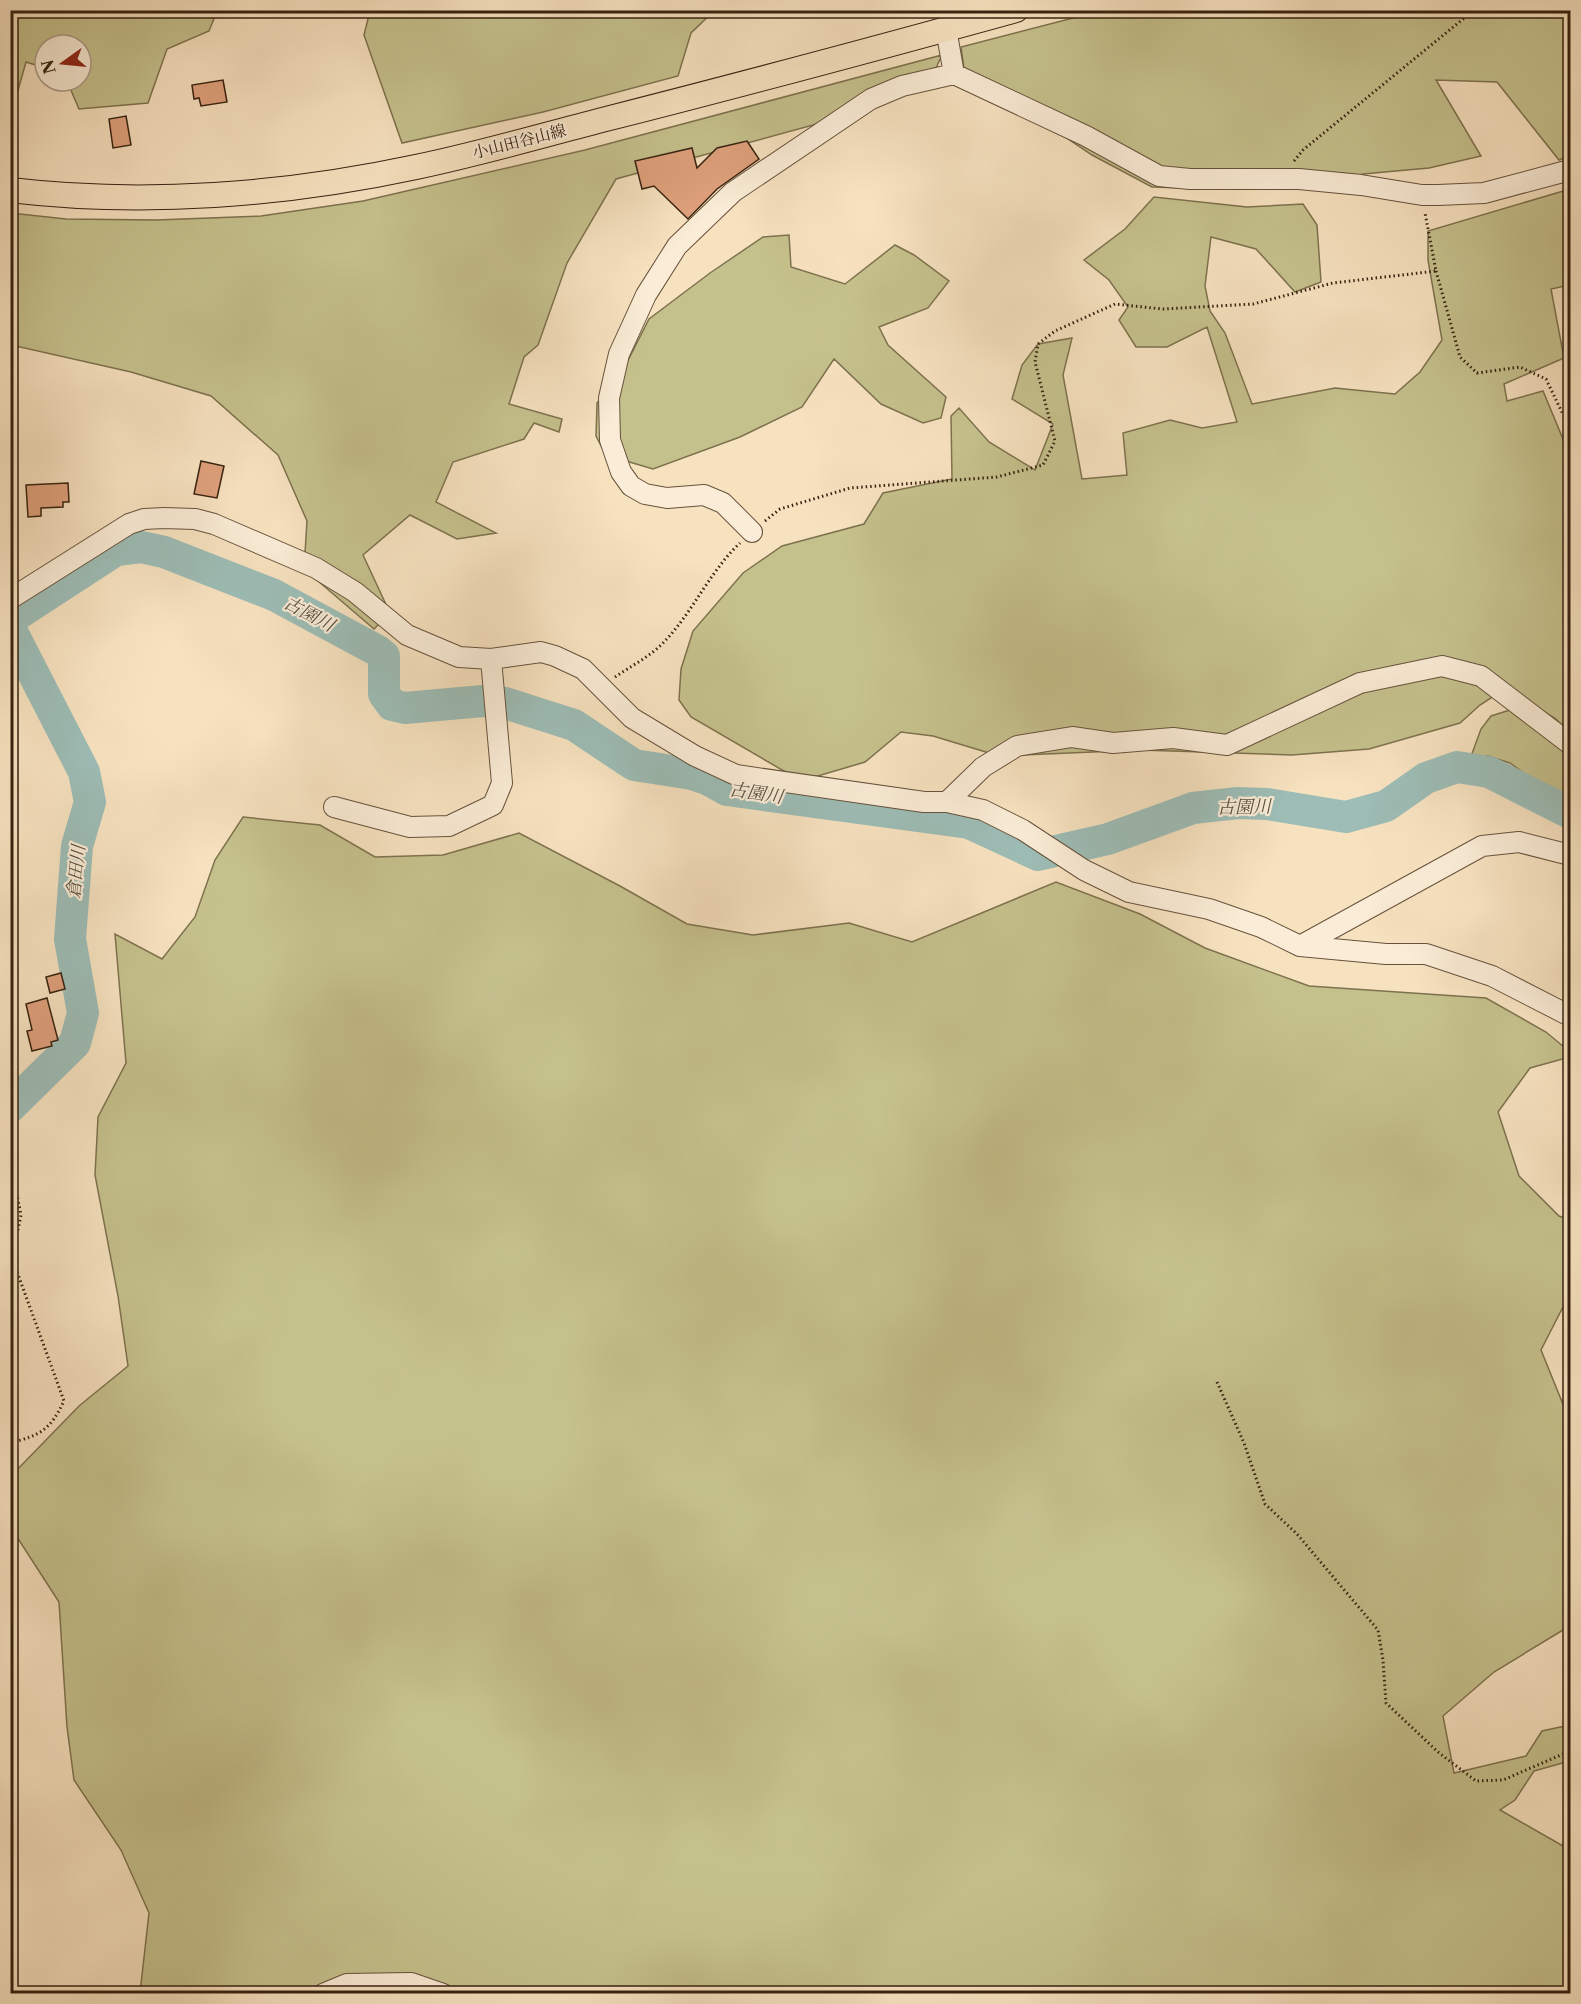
<svg xmlns="http://www.w3.org/2000/svg" width="1581" height="2004" viewBox="0 0 1581 2004" font-family="'Libre Caslon Text','Noto Serif JP',serif">
	<style>
		.green { fill: #c5c18d; stroke: #7e724e; stroke-width: 1.5 }
		.lines { fill: none; stroke-linecap: round; stroke-linejoin: round }
		.river { stroke: #9dbdb6; stroke-width: 32 }
		.building { fill: #dfa17c; stroke: #372210; stroke-width: 1.5 }
		.minor-casing { stroke: #67523c; stroke-width: 22 }
		.major-casing { stroke: #372210; stroke-width: 26 }
		.path { stroke: #372210; stroke-width: 3; stroke-dasharray: 1.5 3; stroke-linecap: butt }
		.minor { stroke: #faecd6; stroke-width: 20 }
		.major { stroke: #f7e2c0; stroke-width: 24 }
		.labels { text-anchor: middle; stroke-width: 4.5; stroke-linejoin: round; paint-order: stroke }
		.street-label { font-size: 16px; fill: #372210; stroke: #faecd6 }
		.water-label { font-size: 18px; font-style: italic; fill: #565042; stroke: #faecd6 }
	</style>
	<rect width="100%" height="100%" fill="#f7e2c0"/>
	<filter id="stains"><feTurbulence type="fractalNoise" baseFrequency=".00333" numOctaves="4"/><feColorMatrix values="0 0 0 0 .2 0 0 0 0 .09 0 0 0 0 .02 0 0 0 .5 -.17"/></filter>
	<radialGradient id="worn" r=".72"><stop offset=".6" stop-color="#630" stop-opacity="0"/><stop offset="1" stop-color="#630" stop-opacity=".3"/></radialGradient>
	<!-- green -->
	<path class="green" d="M11 10H217V11L209 31 167 49 148 103 79 109 67 81H81V45H45V68L26 62 11 115Z
		M370 11V10L714 11 691 33 678 76 543 112 402 143 364 35Z
		M1100 11H1570V156L1559 160 1497 82 1436 80 1481 156 1429 168 1363 174 1316 187 1219 189 1152 187 1092 155 964 69 961 47Z
		M942 55 936 68 883 92 853 114 616 179 567 263 538 345 524 357 509 404 562 419 559 432 534 423 524 439 453 462 436 502 496 533 457 539 410 515 363 555 390 613 374 629 304 569 307 521 278 455 211 396 131 372 11 345V213L66 219 156 220 261 216 363 201 585 150Z
		M1570 189V285L1551 289 1564 358 1504 384 1507 401 1543 391 1570 456V733L1556 719 1506 688 1480 705 1460 723 1369 749 1292 755 1140 750 999 756 933 736 901 732 865 762 801 781 691 717 679 700 681 669 693 631 743 573 782 546 864 524 883 493 952 479 951 416 959 408 989 442 1035 470 1053 424 1012 399 1022 365 1038 344 1072 338 1063 375 1082 479 1127 475 1123 433 1170 420 1202 428 1237 422 1207 327 1167 347H1136L1119 320 1128 307 1109 280 1084 260 1125 229 1154 197 1247 207 1303 204 1317 225 1321 282 1295 292 1256 249 1211 237 1205 286 1210 311 1225 333 1252 404 1335 388 1395 394 1420 372 1442 340 1428 260V231Z
		M789 235 791 267 845 284 895 245 914 255 949 281 928 308 879 327 888 345 946 397 941 418 923 423 881 404 834 359 802 407 740 437 653 469 606 455 596 436 597 403 621 374 649 319 710 273 763 237Z
		M1516 708 1570 753V807L1510 763 1488 756 1470 759 1481 729 1491 716Z
		M243 817 320 825 375 857 443 855 519 833 620 886 687 924 753 935 849 923 912 942 1056 882 1140 914 1205 948 1309 986 1486 998 1546 1032 1570 1052V1057L1530 1068 1498 1112 1519 1176 1559 1216 1570 1220V1305H1564L1541 1350 1567 1414 1570 1413V1628L1563 1630 1494 1672 1443 1716 1454 1773 1526 1756 1542 1731 1570 1725V1761L1534 1771 1515 1800 1500 1810 1570 1850V1993H140L149 1913 121 1850 74 1780 67 1727 59 1602 15 1534 11 1476 79 1406 128 1366 118 1296 95 1175 98 1117 126 1063 115 934 162 959 195 917 215 860Z"/>
	<g class="lines">
		<!-- river -->
		<path class="river" d="M10 619 116 550 141 547 164 552 274 595 378 651 384 656V694L392 705 405 708 483 701 505 703 574 725 634 765 692 774 707 779 727 790 969 823 1038 855 1108 839 1193 808 1238 803 1267 804 1346 817 1386 806 1426 778 1457 767 1489 772 1570 813
			M10 628 84 772 90 802 77 846 70 939 83 1013 75 1043 10 1107"/>
	</g>
	<!-- building -->
	<path class="building" d="M223 80 227 102 201 106 199 98 194 99 192 85Z
		M126 116 131 145 113 148 109 119Z
		M747 141 759 159 717 189 688 219 654 186 642 189 635 161 692 148 697 168 717 148Z
		M201 461 224 466 217 498 194 494Z
		M68 483 69 502H63V507L41 508V516L28 517 26 485Z
		M61 973 65 989 50 993 46 977Z
		M47 998 58 1040 51 1042 52 1046 32 1051 27 1031 32 1030 26 1004Z"/>
	<g class="lines">
		<defs>
			<path id="minor" d="M954 74 1086 136 1159 176 1190 179H1299L1361 185 1422 195H1438L1484 193 1570 170
				M752 532 723 503 704 495 667 498 645 494 631 486 621 472 610 440 609 398 619 354 646 295 677 246 733 192 871 99 902 86 954 74 946 29
				M10 599 129 524 144 519 164 518 195 519 214 524 316 568 355 592 407 635 459 657 491 659 541 652 555 656 583 669 632 718 695 756 736 775 924 802H947L983 810 1023 830 1084 870 1129 892 1209 909 1261 927 1300 946 1386 954H1426L1492 976 1570 1016
				M947 802 983 767 1017 746 1072 737 1113 743 1173 738 1227 745 1360 683 1442 666 1481 676 1570 744
				M334 807 410 827 449 826 493 805 502 783 491 659
				M1300 946 1482 846 1519 842 1570 855
				M323 1994 347 1984 411 1983 443 1994"/>
			<path id="major" d="M10 190C144 206 285 195 416 167 479 154 540 136 602 120 740 85 878 48 1016 10"/>
		</defs>
		<!-- minor casing -->
		<use href="#minor" class="minor-casing"/>
		<!-- major casing -->
		<use href="#major" class="major-casing"/>
		<!-- path -->
		<path class="path" d="M1294 161 1303 150 1474 10
			M1436 271 1460 357 1477 373 1520 367 1546 379 1570 429
			M10 376 14 374
			M765 521 780 509 850 488 997 477 1043 465 1055 441 1035 362 1038 344 1055 331 1115 304 1162 309 1253 304 1333 283 1436 271 1425 213
			M615 677C631 666 651 656 664 642 693 612 710 571 740 543
			M10 1187 17 1195 21 1215 12 1258 64 1401C50 1430 41 1435 10 1443
			M1217 1382 1244 1443 1265 1504 1297 1534 1378 1630 1383 1660 1386 1703 1438 1752 1476 1781 1503 1780 1570 1751"/>
		<!-- minor -->
		<use href="#minor" class="minor"/>
		<!-- major -->
		<use href="#major" class="major"/>
	</g>
	<g class="labels">
		<!-- street labels -->
		<g class="street-label">
			<text transform="translate(519 141) rotate(-14)" y="6">小山田谷山線</text>
		</g>
		<!-- water labels -->
		<g class="water-label">
			<text transform="translate(309 614) rotate(28)" y="6">古園川</text>
			<text transform="translate(756 793) rotate(9)" y="6">古園川</text>
			<text transform="translate(1244 807) rotate(-1)" y="6">古園川</text>
			<text transform="translate(76 872) rotate(-84)" y="6">倉田川</text>
		</g>
	</g>
	<!-- margin -->
	<rect width="1581" height="2004" fill="none" stroke="#f7e2c0" stroke-width="36"/>
	<rect x="12" y="12" width="1557" height="1980" fill="none" stroke="#372210" stroke-width="3"/>
	<rect x="18" y="18" width="1545" height="1968" fill="none" stroke="#372210" stroke-width="1.5"/>
	<!-- north arrow -->
	<g transform="translate(63 63) rotate(255)"><circle r="28" fill="#faecd6" stroke="#ac9b87" stroke-width="1.5"/>
	<path d="M0-4.5L10 22L0 15L-10 22Z" fill="#8f2418"/>
	<text y="-9" font-size="16" font-weight="bold" text-anchor="middle" fill="#372210">N</text>
	</g>
	<rect width="100%" height="100%" filter="url(#stains)"/>
	<rect width="100%" height="100%" fill="url(#worn)"/>
</svg>
